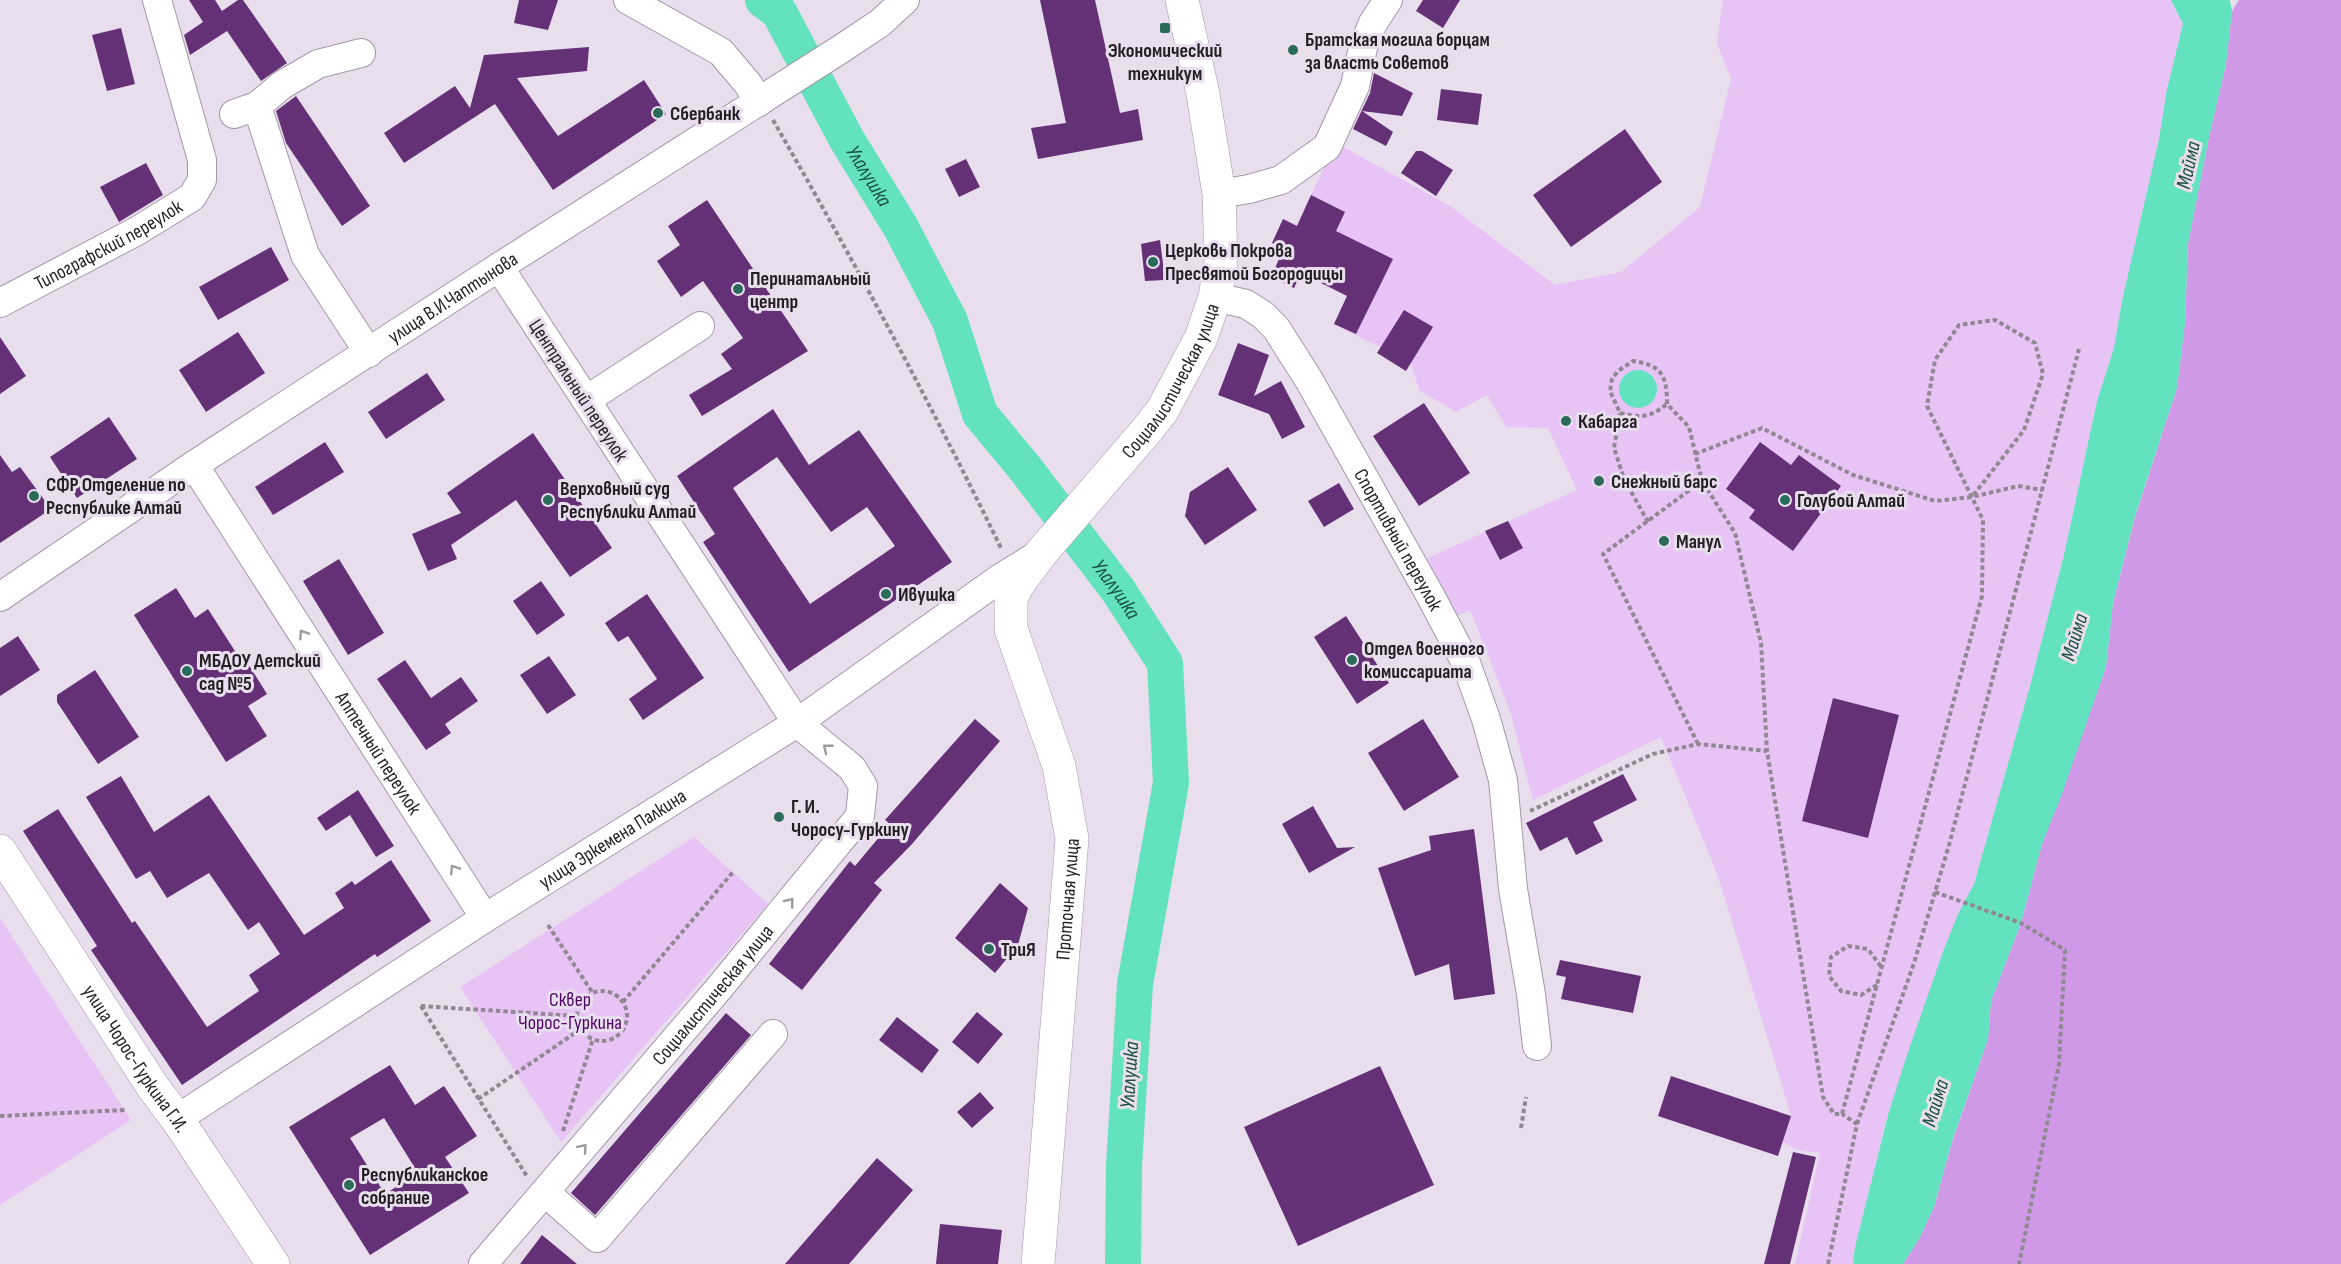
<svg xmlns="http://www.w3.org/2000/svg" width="2341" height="1264" viewBox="0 0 2341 1264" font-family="'Sofia Sans Condensed',sans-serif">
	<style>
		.green { fill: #e7c3f6 }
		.forest { fill: #d099e8 }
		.water { fill: #63e2bf }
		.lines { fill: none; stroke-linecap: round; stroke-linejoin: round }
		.river { stroke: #63e2bf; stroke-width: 36 }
		.building { fill: #643177; fill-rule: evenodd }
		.minor-casing { stroke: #a398a7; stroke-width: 30 }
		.major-casing { stroke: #a398a7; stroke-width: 34 }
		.path { stroke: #908893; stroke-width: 4; stroke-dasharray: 4.5 3; stroke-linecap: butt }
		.minor { stroke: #fff; stroke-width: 28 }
		.major { stroke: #fff; stroke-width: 33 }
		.oneway { stroke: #9c9a9d }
		.poi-dot { fill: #2b6b5a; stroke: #e9deee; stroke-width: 2 }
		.labels { text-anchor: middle; stroke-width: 6; stroke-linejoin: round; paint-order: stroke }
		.poi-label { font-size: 20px; font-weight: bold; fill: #241f25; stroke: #e9deee; text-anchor: start }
		.street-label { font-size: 20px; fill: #241f25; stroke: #e9deee }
		.park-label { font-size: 20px; fill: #500467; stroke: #e9deee }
		.water-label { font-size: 21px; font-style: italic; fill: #1a5041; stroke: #e9deee }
	</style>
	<rect width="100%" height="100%" fill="#e9deee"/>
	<!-- green -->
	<path class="green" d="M1723 0H2171L2183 24 2167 89 2159 139 2122 301 2114 348 2097 401 2064 555 2030 686 1974 884 1888 1114 1855 1247 1853 1264H1795L1820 1153 1798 1150 1782 1142 1791 1115 1718 876 1661 737 1533 800 1510 711 1470 610 1450 619 1421 561 1577 490 1548 428 1506 427 1487 395 1456 412 1419 390 1411 363 1334 324 1347 296 1301 273 1294 288 1271 277 1284 249 1272 243 1283 219 1297 225 1336 143 1450 206 1555 285 1621 272 1700 207 1731 79 1717 43Z
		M694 837 768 904 561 1142 460 987Z
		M0 918 131 1120 0 1205Z"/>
	<!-- forest -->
	<path class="forest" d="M2239 0H2341V1264H1903L1919 1239 1934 1207 1952 1142 1988 1039 1991 1001 2021 923 2042 844 2106 667 2113 603 2135 517 2177 388 2185 323 2188 244 2209 137 2226 64 2232 11Z"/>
	<!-- water -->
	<path class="water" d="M2171 0H2230L2232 11 2226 64 2209 137 2188 244 2185 323 2177 388 2135 516 2113 603 2106 667 2062 794 2042 844 2021 923 1991 1001 1988 1039 1952 1141 1934 1207 1919 1239 1903 1264H1853L1855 1247 1888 1115 1906 1058 1944 949 1959 912 1974 884 2030 686 2064 555 2097 401 2114 348 2122 301 2159 139 2167 89 2183 24Z
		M1619 389a19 19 0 1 1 38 0a19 19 0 1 1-38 0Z"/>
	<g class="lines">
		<!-- river -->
		<path class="river" id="s1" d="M763 0 779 12 847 140 900 226 950 321 980 414 1024 467 1118 590 1165 663 1171 783 1135 984 1124 1166 1123 1264"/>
	</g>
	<!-- building -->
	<path class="building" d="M189 0H215L222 11 238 0H243L287 63 261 81 227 31 190 55 184 35 203 22Z
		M519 0H558L548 30 514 23Z
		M1040 0H1095L1120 113 1138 109 1143 140 1038 159 1031 128 1066 123Z
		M1423 0H1460L1443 28 1416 11Z
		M121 28 135 84 107 91 92 35Z
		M589 47 587 71 517 78 558 136 644 80 666 114 553 190 495 104 404 163 384 133 455 86 470 108 484 55Z
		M1374 73 1413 93 1402 116 1362 111 1393 132 1386 146 1353 129 1370 93Z
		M1441 89 1482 94 1478 125 1437 120Z
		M296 96 370 206 342 226 286 143 276 111Z
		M1625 129 1662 182 1571 247 1533 195Z
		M1416 151H1422L1453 170 1436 196 1401 173Z
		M966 159 980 187 959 197 945 169Z
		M146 163 163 195 119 222 100 187Z
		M1311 195 1345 212 1336 231 1393 259 1356 334 1334 324 1347 296 1301 273 1294 288 1271 277 1284 248 1272 243 1283 219 1297 226Z
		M707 200 808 351 702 416 689 395 732 369 721 354 743 338 703 281 681 297 657 261 680 245 668 226Z
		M1160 240 1165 280 1145 281 1141 244Z
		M271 247 289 280 218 320 199 287Z
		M1404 310 1433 327 1406 371 1377 353Z
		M238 332 265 373 206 412 179 370Z
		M0 337 26 376 0 394Z
		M1238 343 1269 355 1254 396 1281 381 1305 427 1282 439 1269 414 1218 395Z
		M427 373 445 400 386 439 368 412Z
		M1424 403 1470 473 1419 506 1373 436Z
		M773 409 809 465 859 430 952 562 789 672 703 542 715 534 677 476ZM777 457 831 532 867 507 895 546 810 604 733 488Z
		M109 417 137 459 77 498 50 457Z
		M533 433 612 548 570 577 516 500 451 545 457 559 428 571 412 534 461 513 447 493Z
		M325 442 344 472 273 515 255 487Z
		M1760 442 1791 465 1799 455 1841 486 1793 551 1749 518 1755 510 1726 489Z
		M0 455 12 472 20 467 51 509 0 543Z
		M1228 467 1257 510 1205 545 1185 516 1190 492Z
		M1339 483 1354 509 1324 527 1308 501Z
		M1508 521 1523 548 1500 560 1485 531Z
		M339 559 384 633 348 655 303 581Z
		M541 581 565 615 537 635 513 601Z
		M176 588 195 618 208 609 242 662 245 659 267 694 248 706 267 736 226 762 134 615Z
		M647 594 704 678 643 720 629 699 657 679 628 636 618 642 605 623Z
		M1346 616 1389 683 1357 704 1314 637Z
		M18 636 40 670 0 696V648Z
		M549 656 576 695 547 714 520 675Z
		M405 660 431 698 461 677 478 701 445 724 451 733 426 750 377 679Z
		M95 670 139 737 98 764 57 702V695Z
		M1833 698 1899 715 1868 838 1802 821Z
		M975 719 1000 741 912 844 874 883 882 890 802 990 769 964 850 861 855 866 890 824 885 820Z
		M1423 719 1459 777 1404 811 1368 753Z
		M1623 774 1637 800 1593 822 1603 841 1576 855 1567 837 1540 851 1526 823Z
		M121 776 154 832 209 795 304 935 344 908 335 893 352 881 355 885 391 860 431 921 377 957 375 954 182 1085 91 950 97 946 23 831 58 809 132 923 135 921 207 1027 259 991 249 975 280 954 259 922 248 930 209 873 167 898 150 871 136 879 86 797Z
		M358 790 394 846 376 857 350 815 326 831 317 818Z
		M1313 806 1337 848 1355 847 1309 873 1282 824Z
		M1474 829 1495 994 1454 1000 1449 964 1415 976 1378 868 1431 850 1429 836Z
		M1000 883 1028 908 1018 945 995 973 955 938Z
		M1560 960 1641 976 1633 1013 1561 999 1566 977 1556 975Z
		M977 1012 1003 1034 978 1064 952 1042Z
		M726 1013 751 1035 595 1215 571 1193Z
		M897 1017 939 1050 922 1073 879 1040Z
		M390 1065 415 1105 444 1086 477 1136 445 1157 469 1193 370 1255 289 1127ZM384 1118 418 1173 385 1194 350 1138Z
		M1380 1066 1434 1185 1298 1246 1244 1127Z
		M1671 1076 1791 1116 1778 1156 1658 1116Z
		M980 1092 994 1108 972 1128 957 1112Z
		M1793 1152 1816 1157 1790 1264H1764Z
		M877 1158 913 1190 849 1264H785Z
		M940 1224 1002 1230 998 1264H936Z
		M542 1235 577 1264H520Z"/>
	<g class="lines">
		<defs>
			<g id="minor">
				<path d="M628 0 721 52 748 84 759 102"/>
				<path d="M361 53 318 64 282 85 257 106 305 255 369 353"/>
				<path d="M234 114 257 106"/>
				<path d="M1219 194 1249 189 1281 180 1327 147 1355 86 1363 47 1373 23 1388 0"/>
				<path id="s2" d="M1215 297 1246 304 1263 315 1276 328 1309 380 1430 595 1466 663 1486 719 1503 780 1513 889 1531 994 1537 1046"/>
				<path id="s3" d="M0 303 137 231 192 197 202 180V160L157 0"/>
				<path d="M586 400 700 326"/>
				<path id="s4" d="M194 465 485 918"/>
				<path id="s5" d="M0 597 194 465 499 267 841 49 880 23 905 0"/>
				<path id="s6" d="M177 1119 485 918 797 723 999 579 1036 556"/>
				<path d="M555 1201 597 1238 773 1034"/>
				<path id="s7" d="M483 1264 720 987 860 816 863 786 852 768 797 723 499 267"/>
			</g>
			<g id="major">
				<path id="s8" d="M0 851 153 1087 177 1119 273 1264"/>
				<path id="s9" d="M1038 1264 1072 839 1059 766 1011 629V599L1018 584 1042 552 1147 430 1162 411 1201 338 1215 297 1221 261 1219 194 1203 94 1182 0"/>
			</g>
		</defs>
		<!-- minor casing -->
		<use href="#minor" class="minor-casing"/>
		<!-- major casing -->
		<use href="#major" class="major-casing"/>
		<!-- path -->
		<path class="path" d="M773 120C854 261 931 404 1002 550
			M1620 413C1642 418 1649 418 1667 404
			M1695 454 1762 428 1853 475 1935 501 1972 497 2018 486 2042 490
			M1648 522 1624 479 1614 448 1620 413 1610 391 1612 379 1618 371 1633 361C1662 365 1667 376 1667 404L1689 427 1702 481
			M1698 744 1603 554 1702 481 1735 533 1761 643 1767 751
			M1530 811 1653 754 1698 744 1767 751 1823 1097 1834 1114H1842L1982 596 1983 520 1927 406 1935 360 1959 325 1995 320 2035 343 2043 374 2024 430 1972 497
			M1935 892 2021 923 2065 950 2059 1064 2019 1264
			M548 925 592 992
			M1877 985 1861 995 1841 991 1829 976 1831 957 1848 946 1868 949 1882 968
			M577 1016a25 25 0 1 1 50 0a25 25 0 1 1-50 0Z
			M623 1002 733 872
			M421 1006 528 1178
			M421 1006 577 1016
			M478 1099 581 1029
			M0 1116 125 1110
			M1857 1124 1914 963 1949 845 2079 349
			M1521 1128 1526 1097
			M563 1131 593 1039
			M1828 1264 1857 1124 1842 1114"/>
		<!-- minor -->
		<use href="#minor" class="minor"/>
		<!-- major -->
		<use href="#major" class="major"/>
	</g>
	<!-- one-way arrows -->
	<defs><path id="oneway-chevron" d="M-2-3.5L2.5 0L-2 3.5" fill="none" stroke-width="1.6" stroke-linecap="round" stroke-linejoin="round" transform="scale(1.5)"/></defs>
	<g class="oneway">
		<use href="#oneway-chevron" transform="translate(303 634) rotate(-123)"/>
		<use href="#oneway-chevron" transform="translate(827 748) rotate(-141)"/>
		<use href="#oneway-chevron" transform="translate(454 869) rotate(-123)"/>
		<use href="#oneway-chevron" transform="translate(790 902) rotate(-51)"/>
		<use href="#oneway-chevron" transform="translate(583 1148) rotate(-49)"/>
	</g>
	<!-- markers -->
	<g class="poi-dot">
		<rect x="1159" y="22" width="12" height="12" rx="3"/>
		<circle cx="1293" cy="50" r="6"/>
		<circle cx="658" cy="113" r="6"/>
		<circle cx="1153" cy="262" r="6"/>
		<circle cx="738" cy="289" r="6"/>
		<circle cx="1566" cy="421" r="6"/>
		<circle cx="1599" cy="481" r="6"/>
		<circle cx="34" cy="496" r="6"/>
		<circle cx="548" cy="500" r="6"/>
		<circle cx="1785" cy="500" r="6"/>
		<circle cx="1664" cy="541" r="6"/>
		<circle cx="886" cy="594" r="6"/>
		<circle cx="1352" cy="660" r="6"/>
		<circle cx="187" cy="671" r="6"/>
		<circle cx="779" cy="817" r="6"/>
		<circle cx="989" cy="949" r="6"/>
		<circle cx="349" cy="1185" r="6"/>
	</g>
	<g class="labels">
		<!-- poi labels -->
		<g class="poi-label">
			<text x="1305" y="46">Братская могила борцам<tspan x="1305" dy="23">за власть Советов</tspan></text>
			<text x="1165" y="57" text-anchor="middle">Экономический<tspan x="1165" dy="23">техникум</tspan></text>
			<text x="670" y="120">Сбербанк</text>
			<text x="1165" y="257">Церковь Покрова<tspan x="1165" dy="23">Пресвятой Богородицы</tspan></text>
			<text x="750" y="285">Перинатальный<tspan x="750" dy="23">центр</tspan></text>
			<text x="1578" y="428">Кабарга</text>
			<text x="1611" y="488">Снежный барс</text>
			<text x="46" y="491">СФР Отделение по<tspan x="46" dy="23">Республике Алтай</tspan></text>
			<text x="560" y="495">Верховный суд<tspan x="560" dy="23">Республики Алтай</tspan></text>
			<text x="1797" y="507">Голубой Алтай</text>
			<text x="1676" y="548">Манул</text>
			<text x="898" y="601">Ивушка</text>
			<text x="1364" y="655">Отдел военного<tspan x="1364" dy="23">комиссариата</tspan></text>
			<text x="199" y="667">МБДОУ Детский<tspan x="199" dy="23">сад №5</tspan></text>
			<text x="791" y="813">Г. И.<tspan x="791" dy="23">Чоросу-Гуркину</tspan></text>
			<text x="1001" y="956">ТриЯ</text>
			<text x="361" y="1181">Республиканское<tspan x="361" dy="23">собрание</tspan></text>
		</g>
		<!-- street labels -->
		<g class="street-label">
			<text dy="7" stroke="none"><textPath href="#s3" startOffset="123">Типографский переулок</textPath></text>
			<text dy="7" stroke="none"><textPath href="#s5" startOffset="543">улица В.И.Чаптынова</textPath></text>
			<text dy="7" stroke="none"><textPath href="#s9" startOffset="948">Социалистическая улица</textPath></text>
			<text transform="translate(579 390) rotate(57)" y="7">Центральный переулок</text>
			<text dy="7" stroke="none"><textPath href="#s2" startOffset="315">Спортивный переулок</textPath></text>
			<text dy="7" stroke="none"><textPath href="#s4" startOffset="342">Аптечный переулок</textPath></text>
			<text dy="7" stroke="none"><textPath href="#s6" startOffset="518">улица Эркемена Палкина</textPath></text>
			<text dy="7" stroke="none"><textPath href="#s9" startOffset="366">Проточная улица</textPath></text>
			<text dy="7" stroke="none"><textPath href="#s7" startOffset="354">Социалистическая улица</textPath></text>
			<text dy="7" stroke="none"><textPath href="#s8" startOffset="248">улица Чорос-Гуркина Г.И.</textPath></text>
		</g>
		<!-- park labels -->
		<g class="park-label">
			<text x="570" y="1006">Сквер<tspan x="570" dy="23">Чорос-Гуркина</tspan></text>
		</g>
		<!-- water labels -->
		<g class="water-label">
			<text transform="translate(2188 165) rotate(-77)" y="7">Майма</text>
			<text dy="7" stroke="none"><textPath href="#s1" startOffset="207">Улалушка</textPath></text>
			<text dy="7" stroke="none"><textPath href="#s1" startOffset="693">Улалушка</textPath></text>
			<text transform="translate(2074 637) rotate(-73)" y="7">Майма</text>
			<text transform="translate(1129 1075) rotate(-86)" y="7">Улалушка</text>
			<text transform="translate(1935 1103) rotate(-73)" y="7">Майма</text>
		</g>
	</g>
</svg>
